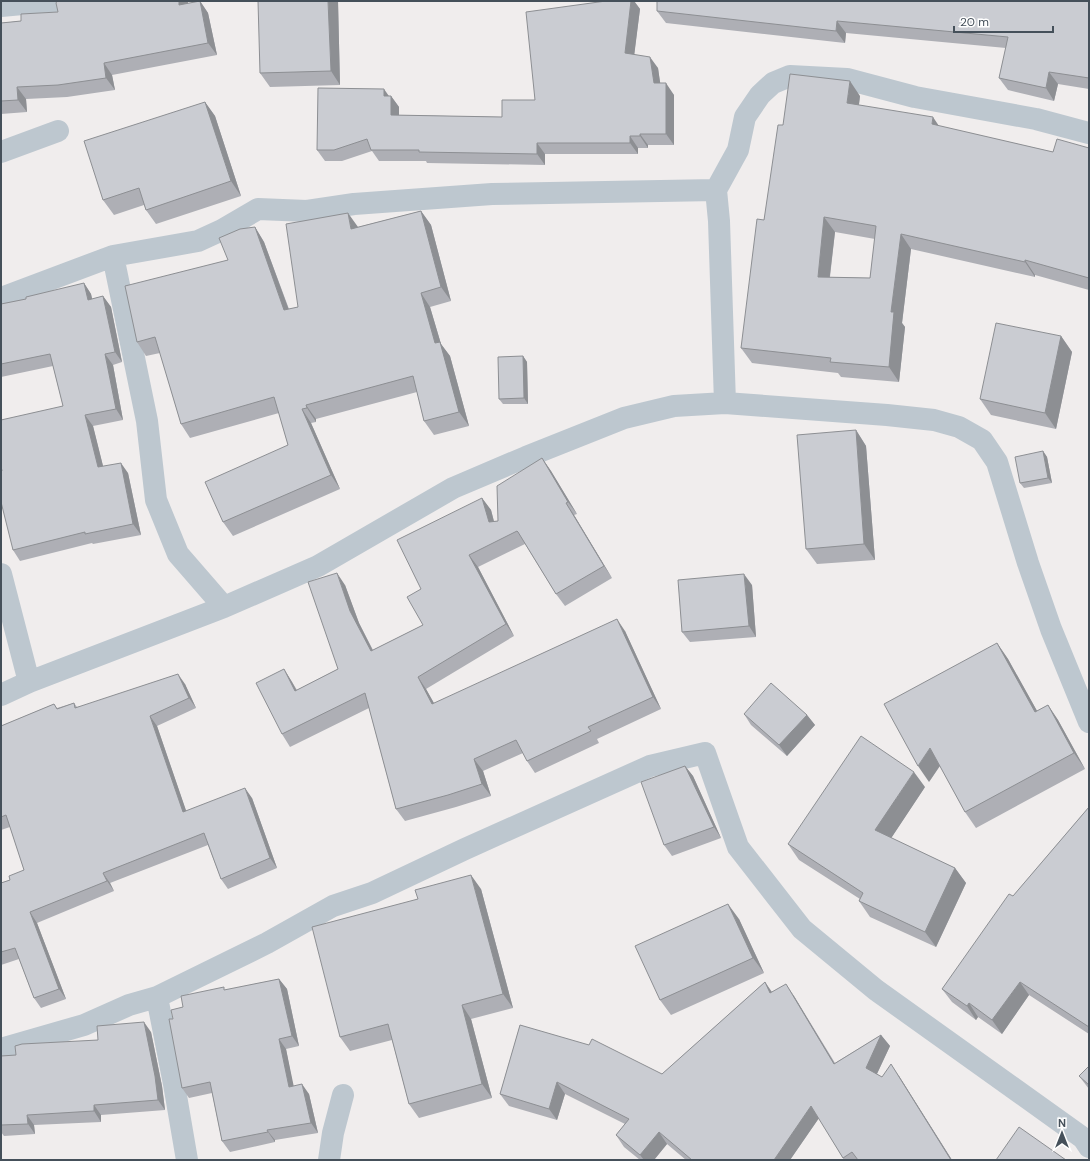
<svg xmlns="http://www.w3.org/2000/svg" width="1090" height="1161" viewBox="0 0 1090 1161" font-family="'DM Sans',sans-serif">
	<style>
		.lines { fill: none; stroke-linecap: round; stroke-linejoin: round }
		.minor { stroke: #bdc7cf; stroke-width: 22 }
		.wall { fill: #aeafb5; fill-rule: evenodd }
		.shaded-wall { fill: #8d8f93 }
		.building { fill: #caccd2; stroke: #8d8f93; fill-rule: evenodd }
	</style>
	<rect width="100%" height="100%" fill="#f0eded"/>
	<g class="lines">
		<!-- minor -->
		<path class="minor" d="M1 6 55 1
			M1 152 58 131
			M113 256 147 421 156 500 178 554 224 607
			M1 298 113 256 198 241 222 230 258 209 307 211 354 204 492 194 716 190
			M725 403 719 221 716 190 738 150 745 117 760 95 773 83 790 76 847 79 915 97 1036 119 1089 133
			M1 574 29 682
			M1 695 29 682 224 607 318 566 453 488 526 457 624 418 674 406 725 403 887 415 934 420 959 427 982 440 997 462 1028 563 1051 629 1089 722
			M157 997 174 1084 187 1160
			M1 1049 84 1025 129 1005 157 997 267 943 333 906 372 893 465 849 650 766 705 753 738 847 802 929 876 990 1083 1138 1089 1147
			M329 1160 333 1133 343 1095"/>
	</g>
	<!-- wall -->
	<path class="wall" d="M57 1H188V4L200 1 208 13 217 55 112 75 115 90 67 97 26 99 27 112 1 114V23L21 21 58 12Z
		M338 1 340 85 270 87 260 73Z
		M606 1H634L640 9 634 55 658 68 660 83 674 95V145H648V148H638V154H545V165L427 163 426 161H379L372 151 342 161H325L317 150 388 96H391L399 107V115L502 117 535 100Z
		M1089 1V89L1058 84 1054 101 1008 90 999 78 1006 48 846 33 845 43 666 23 657 11Z
		M860 96 859 105 939 126 1053 152 1089 148V290L1035 275V277L911 249 902 323 905 327 899 382 841 377 838 373 752 363 741 348 764 220 783 125ZM835 232 875 239 870 278 830 277Z
		M205 102 215 116 241 196 156 224 146 210 144 205 114 215 103 200Z
		M421 211 431 225 451 301 430 307 441 344 450 356 469 426 434 435 424 421 417 392 316 419V422L311 423 340 489 233 536 223 522 288 445 279 413 190 438 181 424 160 353 146 356 137 342 228 260 255 227 264 242 289 309 298 307 358 227Z
		M84 283 91 294 92 299 103 296 111 307 122 362 113 365 123 420 93 426 103 466 128 473 141 535 93 544 92 543 20 561 13 550 2 471 63 406 53 366 1 377V304L26 299Z
		M1061 336 1072 352 1056 429 991 415 980 399Z
		M523 356 527 362 528 404H503L499 399Z
		M856 430 866 446 875 560 817 564 806 549Z
		M1043 451 1047 457 1052 483 1024 488 1020 483Z
		M542 458 551 471 577 514 574 515 612 578 565 606 556 594 525 544 478 567 514 636 426 689 434 703 625 631 661 709 597 739 599 743 535 773 527 761 523 753 483 771 491 796 456 807 405 821 396 809 369 708 290 747 282 734 284 669 292 682 297 690 338 669 345 585 359 623 373 650 423 625 421 589 482 498 491 510 494 521H498Z
		M752 585 756 637 690 642 682 632Z
		M997 643 1008 659 1037 711 1048 705 1058 720 1085 769 976 828 965 812 940 766 929 782Z
		M185 684 196 708 157 726 186 811 252 798 277 868 228 889 221 879 208 845 110 883 114 891 37 923 66 999 41 1008 34 998 19 959 1 965V883L10 880 24 870 10 827 1 830V726L54 704 57 708 74 703 77 707Z
		M744 714 807 715 815 725 787 756 751 725Z
		M685 766 693 776 721 838 672 856 664 845Z
		M925 787 891 838 955 868 966 883 936 947 870 917 859 901 860 899 799 860 788 844Z
		M1089 807V1034L1029 995 1002 1034 978 1017 976 1020 952 1002 942 989 1013 896Z
		M481 889 513 1008 471 1019 492 1098 419 1118 409 1104 392 1040 350 1051 340 1037Z
		M739 919 764 973 671 1015 660 1000Z
		M279 979 287 989 299 1046 286 1049 293 1086 309 1094 318 1133 275 1140V1142L230 1152 222 1141 212 1093 189 1098 182 1088 173 1019 183 1007 225 990Z
		M765 982 772 992 794 996 835 1063 881 1035 890 1046 877 1074 882 1077 899 1076 952 1160H844L819 1118 790 1160H686L667 1144 654 1160H640L624 1147 616 1135 625 1124 565 1094 557 1120 509 1106 500 1094 520 1025 662 1074Z
		M151 1032 162 1086 165 1110 101 1115V1122L34 1125 35 1134 4 1136 1 1132V1056L16 1055 98 1040Z
		M1089 1066V1089L1079 1076Z"/>
	<!-- shaded-wall -->
	<path class="shaded-wall" d="M179 1H188L187 17 179 5Z
		M200 1 208 13 217 55 208 43Z
		M328 1H338L340 85 331 71Z
		M631 1H634L640 9 633 65 625 53Z
		M837 21 846 33 845 43 836 31Z
		M650 57 658 68 662 95 654 83Z
		M104 63 112 75 115 90 106 78Z
		M1049 72 1058 84 1054 101 1046 88Z
		M850 81 860 96 857 118 847 103Z
		M666 83 674 95V145L666 134Z
		M17 87 26 99 27 112 18 100Z
		M384 89 391 99V96L399 107V126L391 115 384 96Z
		M205 102 215 116 241 196 231 181Z
		M933 117 943 132 932 124Z
		M640 134 648 145V148L640 136Z
		M630 136 638 148V154L630 143Z
		M537 143 545 154V165L537 154Z
		M421 211 431 225 451 301 441 287Z
		M348 213 358 227 361 243 351 229Z
		M824 217 835 232 828 291 818 277Z
		M255 227 264 242 294 324 284 310Z
		M901 234 911 249 902 323 905 327 899 382 889 367 891 312Z
		M1025 260 1035 275V277L1025 262Z
		M84 283 91 294 95 311 88 300Z
		M421 293 430 307 441 344 450 356 469 426 459 412 435 343Z
		M103 296 111 307 122 362 115 352Z
		M1061 336 1072 352 1056 429 1045 413Z
		M105 354 113 365 123 420 116 409Z
		M523 356 527 362 528 404 524 398Z
		M306 405 316 419V422L307 408Z
		M302 409 311 423 340 489 331 475Z
		M85 415 93 426 106 478 98 467Z
		M856 430 866 446 875 560 864 544Z
		M1043 451 1047 457 1052 483 1048 478Z
		M542 458 551 471 577 514 568 502Z
		M121 463 128 473 141 535 133 524Z
		M482 498 491 510 497 534 489 522Z
		M566 503 574 515 612 578 604 566Z
		M469 555 478 567 514 636 506 624Z
		M337 573 345 585 359 623 379 663 371 651 350 611Z
		M744 574 752 585 756 637 749 626Z
		M617 619 625 631 661 709 653 697Z
		M997 643 1008 659 1046 727 1035 712Z
		M284 669 292 682 303 703 295 691Z
		M178 674 185 684 196 708 189 698Z
		M418 677 426 689 441 716 432 704Z
		M1048 705 1058 720 1085 769 1074 753Z
		M807 715 815 725 787 756 779 745Z
		M150 716 157 726 190 822 183 812Z
		M930 748 941 764 929 782 918 766Z
		M474 759 483 771 491 796 482 784Z
		M685 766 693 776 721 838 714 827Z
		M914 772 925 787 886 846 875 830Z
		M245 788 252 798 277 868 270 858Z
		M955 868 966 883 936 947 925 932Z
		M103 873 110 883 114 891 107 881Z
		M471 875 481 889 513 1008 503 994Z
		M728 904 739 919 764 973 753 958Z
		M30 912 37 923 66 999 59 989Z
		M279 979 287 989 299 1046 292 1036Z
		M765 982 773 994 770 993Z
		M1020 982 1029 995 1002 1034 992 1020Z
		M786 984 794 996 842 1076 834 1064Z
		M969 1003 978 1017 976 1020 967 1006Z
		M462 1005 471 1019 492 1098 482 1084Z
		M144 1022 151 1032 162 1086 165 1110 158 1100Z
		M881 1035 890 1046 874 1080 866 1068Z
		M279 1039 286 1049 296 1097 289 1087Z
		M891 1064 899 1076 952 1160H951Z
		M557 1082 565 1094 557 1120 549 1109Z
		M302 1084 309 1094 318 1133 311 1123Z
		M94 1105 101 1115V1122L94 1111Z
		M811 1106 819 1118 790 1160H774Z
		M27 1115 34 1125 35 1134 28 1124Z
		M267 1130 275 1140V1142L268 1132Z
		M659 1132 667 1144 654 1160H644L640 1155Z"/>
	<!-- building -->
	<path class="building" d="M57 1H179V5L200 1 208 43 104 63 106 78 58 85 17 87 18 100 1 101V23L21 21V14L58 12 56 3Z
		M258 1H328L331 71 260 73Z
		M606 1H631L625 53 650 57 654 83H666V134H640V136H630V143H537V154L419 152V150H371L367 139 334 150H317L318 88 384 89V96H391V115L502 117V100H535L526 12Z
		M657 1H1089V78L1049 72 1046 88 999 78 1008 37 837 21 836 31 657 11Z
		M790 74 850 81 847 103 933 117 932 124 1053 152 1057 139 1089 148V278L1025 260V262L901 234 891 312H894L889 367 830 362 831 358 741 348 757 219 764 220 778 125H783ZM824 217 876 226 870 278 818 277Z
		M205 102 231 181 146 210 139 188 103 200 84 141Z
		M421 211 441 287 421 293 435 343 440 342 459 412 424 421 413 376 306 405 307 408 302 409 331 475 223 522 205 482 288 445 274 397 181 424 155 337 137 342 125 286 228 260 219 238 240 229 255 227 284 310 298 307 286 224 348 213 351 229Z
		M84 283 88 300 103 296 115 352 105 354 116 409 85 415 98 467 121 463 133 524 85 534V532L13 550 1 502V471H2L1 466V420L63 406 50 354 1 364V304L26 299V297Z
		M996 323 1061 336 1045 413 980 399Z
		M523 356 524 398 499 399 498 357Z
		M856 430 864 544 806 549 797 435Z
		M1043 451 1048 478 1020 483 1015 457Z
		M542 458 568 502 566 503 604 566 556 594 518 532 517 531 469 555 506 624 418 677 432 704 617 619 653 697 588 727 591 731 527 761 516 740 474 759 482 784 448 795 396 809 365 693 282 734 256 683 284 669 295 691 338 669 308 582 337 573 350 611 371 651 423 625 407 597 421 589 397 540 482 498 489 522 498 521 497 486Z
		M744 574 749 626 682 632 678 580Z
		M997 643 1035 712 1048 705 1074 753 965 812 930 748 918 766 884 704Z
		M178 674 189 698 150 716 183 812 245 788 270 858 221 879 204 833 103 873 107 881 30 912 59 989 34 998 15 948 1 952V883L10 880 9 876 24 870 6 815 1 817V726L54 704 57 709 74 703 75 708Z
		M771 683 807 715 779 745 744 714Z
		M861 736 914 772 875 830 955 868 925 932 859 901 863 893 788 844Z
		M685 766 714 827 664 845 641 782Z
		M1089 807V1027L1020 982 992 1020 969 1003 967 1006 942 989 1009 894 1013 896Z
		M471 875 503 994 462 1005 482 1084 409 1104 388 1024 340 1037 312 927 418 899 415 890Z
		M728 904 753 958 660 1000 635 946Z
		M279 979 292 1036 279 1039 289 1087 302 1084 311 1123 267 1130 268 1132 222 1141 210 1082 182 1088 169 1019H173L171 1010 183 1007 181 996 224 987V990Z
		M765 982 770 993 786 984 834 1064 881 1035 866 1068 882 1077 891 1064 951 1160H858L852 1152 843 1158 811 1106 774 1160H692L659 1132 640 1155 616 1135 629 1119 557 1082 549 1109 500 1094 520 1025 589 1045 592 1039 662 1074Z
		M144 1022 155 1076 158 1100 94 1105V1111L27 1115 28 1124 1 1125V1056L16 1055 15 1046 22 1044 98 1040 97 1026Z
		M1089 1066V1085L1079 1076Z
		M1019 1127 1066 1160H996Z"/>
	<!-- border -->
	<rect width="1090" height="1161" fill="none" stroke="#45505a" stroke-width="4"/>
	<!-- north arrow -->
	<g transform="translate(1062 1133)" stroke="#ffffff" stroke-width="3" paint-order="stroke">
	<path d="M0-3L7 15L0 10L-7 15Z" fill="#45505a"/>
	<text y="-6" font-size="11" font-weight="bold" text-anchor="middle" fill="#45505a">N</text>
	</g>
	<!-- scale -->
	<path d="M954 26v6h99v-6" fill="none" stroke="#45505a" stroke-width="2"/>
	<text x="960" y="26" font-size="12" fill="#45505a" stroke="#ffffff" stroke-width="3" paint-order="stroke">20 m</text>
</svg>
